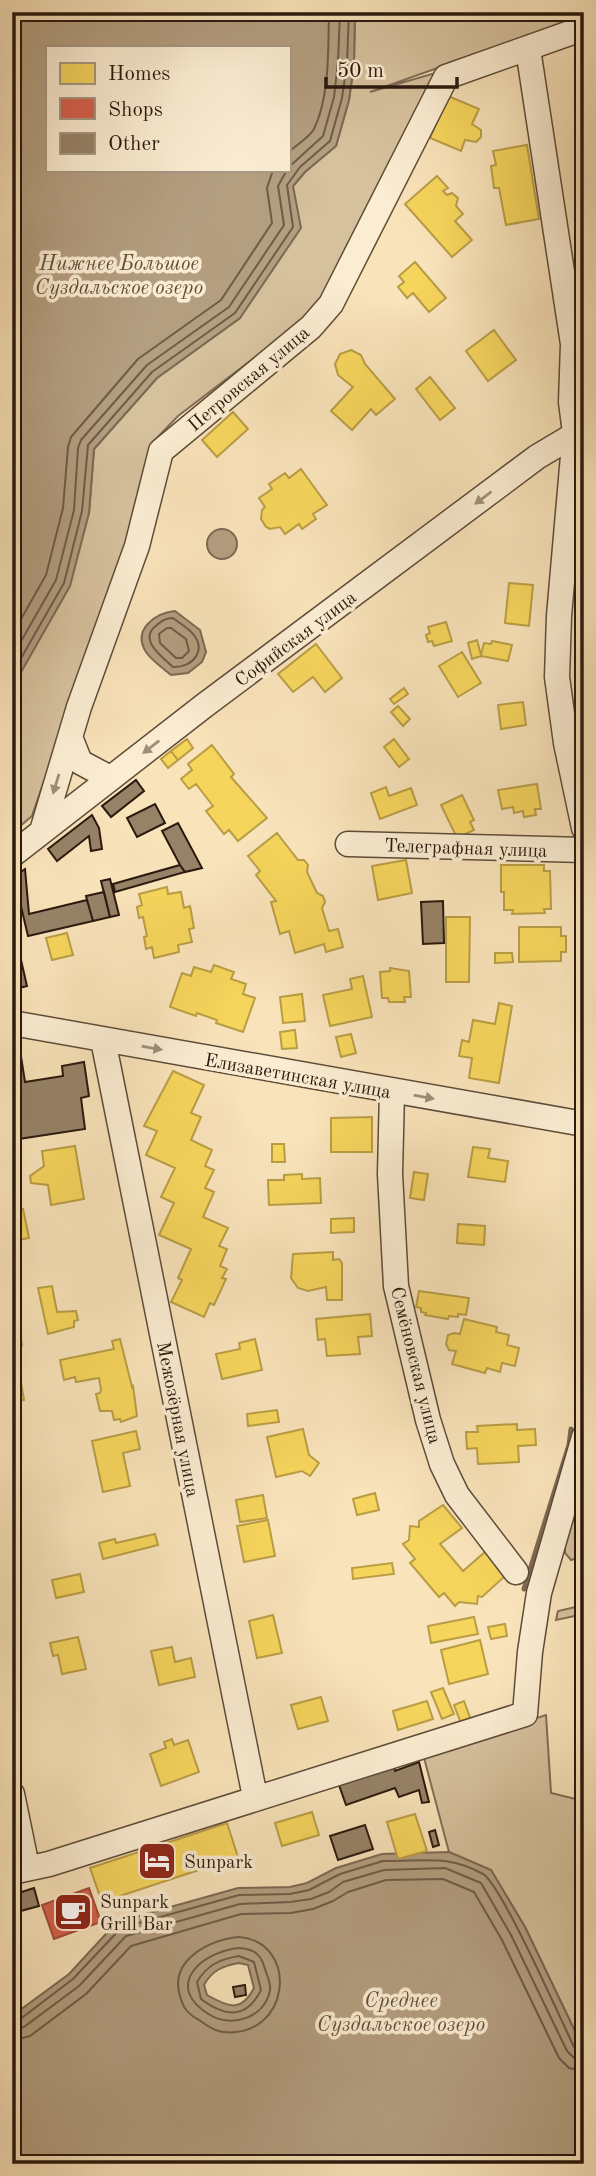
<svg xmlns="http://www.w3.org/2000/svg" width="596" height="2176" viewBox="0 0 596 2176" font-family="'Old Standard TT',serif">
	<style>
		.green { fill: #d6c19d; stroke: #806d56; stroke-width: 2 }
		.water { fill: #b39e80; stroke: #7c6952; stroke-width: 2; fill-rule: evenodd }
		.homes { fill: #f6d55c; stroke: #b99d45; stroke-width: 2 }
		.shops { fill: #d6604d; stroke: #a24b3a; stroke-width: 2 }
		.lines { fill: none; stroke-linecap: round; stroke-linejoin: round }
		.shore { stroke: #6e5c47; stroke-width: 2 }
		.stream { stroke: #7c6952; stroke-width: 5 }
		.building { fill: #968267; stroke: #2a190e; stroke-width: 2 }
		.minor-casing { stroke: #5e4c39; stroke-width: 27 }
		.minor { stroke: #fbedd2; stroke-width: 24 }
		.oneway { fill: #9d8e7a }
		.labels { text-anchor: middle; stroke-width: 7; stroke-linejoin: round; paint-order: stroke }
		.street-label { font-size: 19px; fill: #2a190e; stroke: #fbedd2 }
		.poi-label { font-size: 19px; fill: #2a190e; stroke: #fbedd2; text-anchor: start }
		.water-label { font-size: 21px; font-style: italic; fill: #614e3c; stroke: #fbedd2 }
	</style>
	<rect width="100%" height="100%" fill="#f9e3ba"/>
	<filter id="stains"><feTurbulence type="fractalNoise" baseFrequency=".00286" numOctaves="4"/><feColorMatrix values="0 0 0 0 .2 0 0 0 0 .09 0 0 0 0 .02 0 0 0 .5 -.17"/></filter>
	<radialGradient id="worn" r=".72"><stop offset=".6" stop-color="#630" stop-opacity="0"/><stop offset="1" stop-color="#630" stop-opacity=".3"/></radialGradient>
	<!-- green -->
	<path class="green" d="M355 12H584V16L370 92 442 71 328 294 309 316 178 416 152 443 126 541 32 816 12 833V688L89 513 94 449 157 378 240 318 293 186 305 172 336 146 349 100 354 64Z
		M584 1472V1556L571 1560 565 1553V1541Z
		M584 1605V1614L556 1620 558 1611Z
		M546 1715 551 1793 584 1801V2050L525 1927 491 1870 449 1852 423 1754Z"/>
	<!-- water -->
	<path class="water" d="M12 12H355L354 64 349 100 336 146 305 172 293 186 301 228 240 318 157 378 94 449 89 513 70 586 12 688ZM47 47H289V170H47Z
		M207 544a15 15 0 1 1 30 0a15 15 0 1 1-30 0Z
		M175 611 200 630 206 652 202 662 188 673 171 675C163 668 152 661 146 652 132 630 155 613 175 611Z
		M449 1852 491 1870 525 1927 584 2050V2164H12V2016L69 1974 117 1922 238 1888 290 1887 307 1883 336 1868 382 1854ZM239 1963 248 1965 254 1988C241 2013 228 2007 207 1995L204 1985C212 1970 223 1966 239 1963Z"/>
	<!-- homes -->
	<path class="homes" d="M448 96 479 109 472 124 481 130V137L476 142 465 140 461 151 430 138Z
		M527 145 539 219 506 225 499 188H494L491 166 496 165 493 151Z
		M437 176 448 188 443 191 447 195 452 193 458 198 456 206 463 214 455 221 472 240 452 257 405 204Z
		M415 262 446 298 429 312 413 293 407 298 398 287 404 282 399 276Z
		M494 330 516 360 488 381 466 351Z
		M351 350 361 355 365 364 395 399 376 415 371 409 352 430 331 411 353 387 338 375 335 364 340 354Z
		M430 377 455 408 440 420 416 389Z
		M233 412 248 429 217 457 202 440Z
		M301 469 327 505 313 514 316 519 302 529 299 524 285 534 280 527 270 529 266 527 261 519 262 510 265 507 259 498 272 489 269 484 285 473 289 478Z
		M509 583 533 585 529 626 505 623Z
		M446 622 452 641 434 646 432 641 428 642 426 635 430 633 428 627Z
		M477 640 481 655 484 643 491 644 492 641 512 645 508 661 481 656 472 659 468 643Z
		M316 644 342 678 325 692 313 677 293 692 278 674Z
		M462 652 481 683 458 697 439 666Z
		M404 688 408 694 394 704 390 699Z
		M523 702 526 725 501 729 498 705Z
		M398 706 410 719 403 726 391 712Z
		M187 739 193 748 178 760 171 751Z
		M394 739 409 759 399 767 384 747Z
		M212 745 234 774 231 777 267 818 238 841 229 830 224 834 206 811 213 806 196 784 189 789 181 779 192 770 188 764Z
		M171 751 178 760 168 768 161 759Z
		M537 784 541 809H535L536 815 524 817 523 811 514 813 513 807 502 809 498 790Z
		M386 787 389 796 411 788 417 805 380 819 371 793Z
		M462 795 474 820 470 822 474 830 457 838 441 805Z
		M277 833 298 860H304L308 865 307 872 317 893 323 896 325 902 322 908 329 931 338 929 343 947 326 952 324 944 295 953 289 931 280 934 271 902 276 901 256 875 260 871 248 856Z
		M406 860 412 893 378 900 372 866Z
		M501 865H544V871H550L551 909H544L545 913 512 914 513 910H504V892H501Z
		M167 887 168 894 181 892 184 908 190 906 194 928 189 929 192 942 178 945 179 952 154 958 152 947 146 949 144 937 147 936 143 917 139 918 137 907 142 905 139 894Z
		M446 917H470L469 982H446Z
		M519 927H561V936H566V952H561V961L519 962Z
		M67 933 73 955 52 960 46 938Z
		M495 953H512L513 962 495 963Z
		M214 965 234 972 231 979 246 984 243 994 255 998 243 1032 216 1023 217 1020 197 1013 196 1016 170 1007 182 973 191 976 194 967 211 972Z
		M390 968 409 971 411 997H404L405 1002H389L388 998H382L380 972 390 971Z
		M363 976 372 1017 330 1026 323 995 352 989 350 979Z
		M302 994 305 1021 283 1023 280 997Z
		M499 1003 512 1006 499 1083 469 1078 472 1058 459 1056 462 1040 469 1042 473 1020 495 1024Z
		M295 1030 297 1048 282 1049 280 1032Z
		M351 1034 356 1053 341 1057 336 1037Z
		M173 1071 204 1085 191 1113 201 1117 191 1140 212 1150 205 1166 214 1170 205 1188 214 1192 203 1217 228 1228 219 1246 227 1249 220 1266 227 1269 222 1278 226 1279 214 1305 210 1303 204 1317 171 1302 182 1280 178 1278 191 1249 159 1235 174 1203 161 1197 175 1168 146 1155 157 1131 144 1126Z
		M372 1117V1152H331V1118Z
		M272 1144H284L285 1162H272Z
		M75 1146 84 1199 51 1205 48 1185 31 1183 30 1176 44 1166 42 1151Z
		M473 1147 490 1149 488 1158 508 1161 505 1182 468 1177Z
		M20 1150 21 1158 12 1159V1151Z
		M414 1172 428 1174 424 1200 410 1198Z
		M302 1174V1179L320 1178 321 1203 269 1205 268 1180H284V1175Z
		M23 1209 29 1238 12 1241V1211Z
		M354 1218V1232L331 1233V1219Z
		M458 1224 485 1226 484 1245 457 1243Z
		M333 1252V1260L339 1259 342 1263V1300H327L326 1287 308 1291 298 1288 291 1278 293 1254Z
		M52 1286 57 1312 76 1311 78 1320 74 1321V1327L48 1334 38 1288Z
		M12 1291 22 1345 12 1346Z
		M419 1291 469 1298 466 1315 458 1314V1317L449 1316 448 1319 425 1315 426 1313 421 1312V1308L416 1307Z
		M370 1314 372 1336 358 1337 360 1354 327 1356 325 1339 318 1340 316 1319Z
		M464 1319 497 1327 496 1332 509 1335 507 1345 519 1348 515 1366 502 1363 500 1372 487 1368 485 1373 452 1364 456 1351 449 1350 446 1344 448 1335 454 1333 460 1334Z
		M120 1339 132 1387 133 1386 137 1416 121 1422 120 1419 114 1420 112 1411H100L96 1394 100 1393 101 1390 99 1378 76 1382 75 1377 64 1380 60 1360 114 1349 112 1341Z
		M255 1339 262 1370 222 1379 216 1354 240 1349 239 1343Z
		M12 1374 14 1384 21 1383 24 1400 17 1401 19 1411 12 1421Z
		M277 1410 279 1422 248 1426 247 1414Z
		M517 1424V1430L535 1429 536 1445 518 1446 519 1462 478 1464 477 1448 467 1449 466 1432H478L477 1426Z
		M303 1429 309 1455 319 1463 310 1476 302 1471 276 1477 267 1437Z
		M136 1431 140 1449 123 1453 130 1486 103 1492 92 1441Z
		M375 1493 379 1510 357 1515 353 1499Z
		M263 1495 267 1518 240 1522 236 1500Z
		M443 1505 462 1528 440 1544 463 1571 485 1552 505 1576 482 1597 478 1596 477 1604 459 1602 455 1606 444 1593 439 1597 410 1563 415 1559 403 1544 409 1540 410 1526 419 1527V1521Z
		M268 1520 275 1556 244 1562 237 1526Z
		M155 1534 158 1545 103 1559 99 1543 115 1539 116 1543Z
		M392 1563 394 1574 353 1579 352 1568Z
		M80 1574 84 1592 56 1598 52 1580Z
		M273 1615 282 1653 257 1658 249 1621Z
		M474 1617 478 1634 431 1643 428 1626Z
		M505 1624 507 1636 491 1639 488 1627Z
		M78 1637 86 1669 62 1674 58 1655 53 1656 50 1643Z
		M480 1640 488 1674 449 1684 441 1650Z
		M172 1647 175 1662 191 1658 195 1677 159 1685 151 1651Z
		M443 1688 454 1714 442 1719 431 1692Z
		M321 1697 328 1721 298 1729 291 1705Z
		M427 1701 433 1719 398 1730 393 1711Z
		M464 1701 471 1720 461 1723 454 1705Z
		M172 1739 174 1745 188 1740 199 1772 161 1786 150 1754 166 1748 164 1742Z
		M312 1812 319 1835 282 1846 275 1823Z
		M415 1814 427 1851 398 1859 387 1822Z
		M227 1823 238 1857 102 1902 90 1868Z"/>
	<!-- shops -->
	<path class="shops" d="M89 1888 101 1922 54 1939 42 1905Z"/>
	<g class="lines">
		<!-- shore -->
		<path class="shore" d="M289 152C296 145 309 138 314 129 330 96 328 48 329 12
			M289 167 323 136 334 97 338 62 340 12
			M173 618C179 623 187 627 192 633 208 649 193 668 173 667 162 657 137 639 157 625 163 620 166 618 173 618Z
			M167 628H171L186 639 189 651 182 658H176L160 643 159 634Z
			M12 635 46 575 63 508 68 447 71 437 138 359 221 300 272 223 267 188 273 170
			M12 657 56 580 74 510 78 448 81 440 147 365 229 307 284 225 278 186 287 170
			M12 674 64 583 82 511 88 445 152 372 235 313 293 227 287 185 300 167 330 141 342 98 347 63 349 12
			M399 1861C433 1860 452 1857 483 1874 501 1884 561 2020 574 2047L584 2051
			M239 1937C300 1942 291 2039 223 2032 214 2031 206 2025 199 2020 188 2014 183 2008 180 1996 169 1960 209 1940 239 1937Z
			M239 1948C254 1949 261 1954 265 1969 267 1976 271 1983 270 1990 265 2018 232 2028 210 2015 163 1987 200 1952 239 1948Z
			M239 1956 254 1962 261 1990C246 2020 225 2017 201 1999L197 1982C207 1965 220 1959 239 1956Z
			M12 2022 19 2020 73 1979 121 1928 239 1895 290 1894 309 1890 340 1874 383 1861H397
			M12 2030 24 2027 79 1986 126 1936 240 1904 290 1902 311 1899 329 1892 343 1882 384 1870 445 1868 481 1883 511 1935 567 2051 574 2058 584 2060
			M12 2041 30 2036 86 1994 131 1946 241 1914 291 1913 313 1909 333 1901 348 1892 386 1880 443 1879 474 1892 502 1940 559 2058 569 2068 584 2071"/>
		<!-- stream -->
		<path class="stream" d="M524 1589 569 1445 571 1429"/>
	</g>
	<!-- building -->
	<path class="building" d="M136 780 144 791 111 817 102 806Z
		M155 804 165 823 137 837 127 818Z
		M92 815 99 828 102 849 91 851 89 836 57 861 48 849Z
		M178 823 202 868 185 872 180 865 162 831Z
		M180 865 185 872 115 892 113 884Z
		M25 869 29 914 87 900 93 921 28 936 14 877Z
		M110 879 119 915 110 917 101 881Z
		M104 892 110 917 93 921 86 896Z
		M443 901 444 943 423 944 421 902Z
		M18 947 27 986 12 990V948Z
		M12 1048 20 1050 25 1082 63 1076 62 1066 84 1062 89 1096 81 1098 85 1129 12 1140Z
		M419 1762 429 1802 422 1803 419 1790 399 1797 395 1788 346 1805 339 1785 394 1766 395 1771Z
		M365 1825 373 1849 338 1860 330 1836Z
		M435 1830 439 1845 433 1847 429 1832Z
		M34 1888 39 1906 17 1912 12 1895Z
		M245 1985 246 1995 235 1997 233 1987Z"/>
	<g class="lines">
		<defs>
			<path id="minor" d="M528 49 573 344 571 402 575 433 559 616 557 677 566 743 584 828
				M70 737 80 762 110 778
				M42 831 79 707 137 546 161 451 311 327 331 304 446 77 584 28
				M348 844 584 850
				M12 855 205 705 537 457 584 429
				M12 1023 584 1124
				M103 1040 255 1797
				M392 1091 390 1174 396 1286 428 1420 442 1464 457 1495 516 1572
				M12 1794 27 1867
				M12 1872 49 1864 525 1714 530 1652 539 1593 584 1437"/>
		</defs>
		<!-- minor casing -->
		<use href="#minor" class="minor-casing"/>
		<!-- minor -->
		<use href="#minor" class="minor"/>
	</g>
	<!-- one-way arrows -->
	<defs><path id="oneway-solid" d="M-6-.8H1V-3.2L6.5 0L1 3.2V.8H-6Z" transform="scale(1.75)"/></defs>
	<g class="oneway">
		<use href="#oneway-solid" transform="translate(483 498) rotate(143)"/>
		<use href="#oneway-solid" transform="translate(151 747) rotate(142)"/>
		<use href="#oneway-solid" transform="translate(56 784) rotate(107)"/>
		<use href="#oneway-solid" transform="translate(152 1048) rotate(10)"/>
		<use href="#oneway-solid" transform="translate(424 1097) rotate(10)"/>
	</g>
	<!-- icons -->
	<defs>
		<symbol id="hotel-square" viewBox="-11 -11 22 22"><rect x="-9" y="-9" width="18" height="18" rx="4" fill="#8f2418" stroke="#fbedd2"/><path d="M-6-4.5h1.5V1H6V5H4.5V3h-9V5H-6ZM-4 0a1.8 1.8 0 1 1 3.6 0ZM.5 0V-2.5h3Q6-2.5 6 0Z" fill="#fff"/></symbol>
		<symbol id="cafe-square" viewBox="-11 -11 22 22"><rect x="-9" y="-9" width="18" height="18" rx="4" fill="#8f2418" stroke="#fbedd2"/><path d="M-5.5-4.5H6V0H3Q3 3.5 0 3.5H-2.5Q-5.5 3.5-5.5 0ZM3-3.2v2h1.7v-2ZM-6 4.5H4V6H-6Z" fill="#fff"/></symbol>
	</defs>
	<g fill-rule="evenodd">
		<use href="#hotel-square" x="135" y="1839" width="44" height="44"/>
		<use href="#cafe-square" x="51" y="1890" width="44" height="44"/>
	</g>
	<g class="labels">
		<!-- street labels -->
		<g class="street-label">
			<text transform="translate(248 378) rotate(-40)" y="7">Петровская улица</text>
			<text transform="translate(295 638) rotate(-37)" y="7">Софийская улица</text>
			<text transform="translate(466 847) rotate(2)" y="7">Телеграфная улица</text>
			<text transform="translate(298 1075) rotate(10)" y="7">Елизаветинская улица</text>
			<text transform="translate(417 1365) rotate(76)" y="7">Семёновская улица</text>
			<text transform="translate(179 1419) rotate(79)" y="7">Межозёрная улица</text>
		</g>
		<!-- poi labels -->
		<g class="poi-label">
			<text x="184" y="1868">Sunpark</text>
			<text x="100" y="1908">Sunpark<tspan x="100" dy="22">Grill Bar</tspan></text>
		</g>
		<!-- water labels -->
		<g class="water-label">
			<text x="119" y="270">Нижнее Большое<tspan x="119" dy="24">Суздальское озеро</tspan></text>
			<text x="401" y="2007">Среднее<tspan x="401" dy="24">Суздальское озеро</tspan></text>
		</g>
	</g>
	<!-- margin -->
	<rect width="596" height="2176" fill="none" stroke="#f9e3ba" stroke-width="42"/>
	<rect x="14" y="14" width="568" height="2148" fill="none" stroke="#2a190e" stroke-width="3.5"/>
	<rect x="21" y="21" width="554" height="2134" fill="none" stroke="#2a190e" stroke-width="2"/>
	<!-- legend -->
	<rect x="46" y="46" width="245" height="126" fill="#fbedd2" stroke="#a79884" stroke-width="2"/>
	<rect x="60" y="63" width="35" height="21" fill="#f6d55c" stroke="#a79884" stroke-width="2"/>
	<text x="108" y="80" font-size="21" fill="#2a190e">Homes</text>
	<rect x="60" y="98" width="35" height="21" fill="#d6604d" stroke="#a79884" stroke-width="2"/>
	<text x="108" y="116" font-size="21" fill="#2a190e">Shops</text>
	<rect x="60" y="133" width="35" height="21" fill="#968267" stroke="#a79884" stroke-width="2"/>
	<text x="108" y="150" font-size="21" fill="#2a190e">Other</text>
	<!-- scale -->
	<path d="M326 77v10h131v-10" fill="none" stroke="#2a190e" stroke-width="3.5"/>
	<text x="337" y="77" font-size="21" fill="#2a190e" stroke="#fbedd2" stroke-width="5" paint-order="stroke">50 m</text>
	<rect width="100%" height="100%" filter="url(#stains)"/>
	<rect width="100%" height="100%" fill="url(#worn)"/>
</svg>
